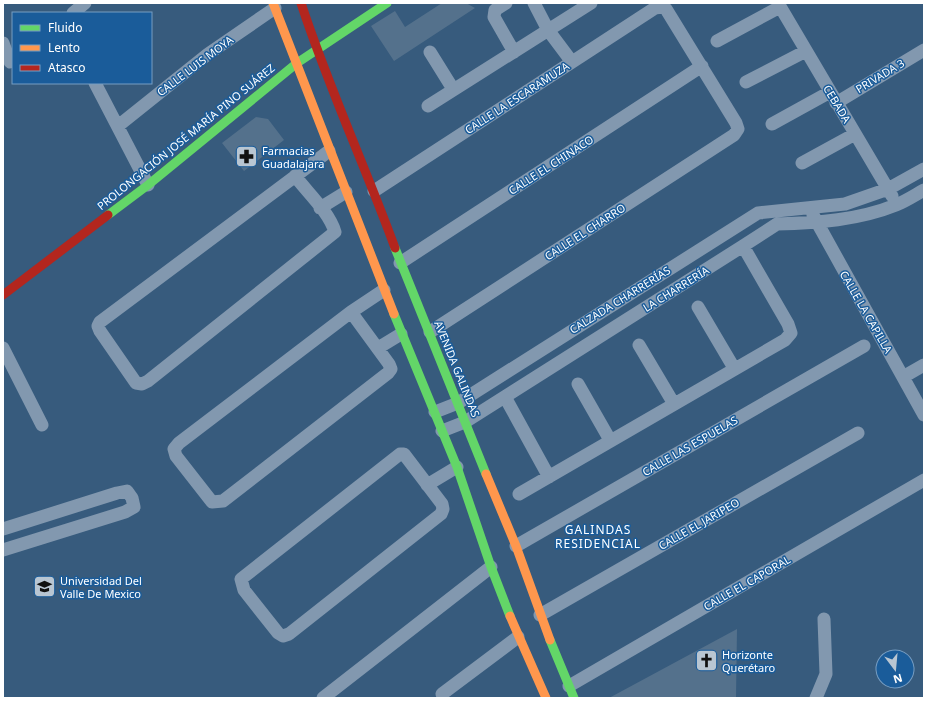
<svg xmlns="http://www.w3.org/2000/svg" width="927" height="701" viewBox="0 0 927 701" font-family="'Noto Sans',sans-serif">
	<style>
		.building { fill: #54718c }
		.lines { fill: none; stroke-linecap: round; stroke-linejoin: round }
		.street { stroke: #8298af; stroke-width: 13 }
		.fast { stroke: #63d668; stroke-width: 9 }
		.slow { stroke: #ff974d; stroke-width: 9 }
		.jam { stroke: #b3261e; stroke-width: 9 }
		.labels { text-anchor: middle; stroke-width: 3; stroke-linejoin: round; paint-order: stroke }
		.street-label { font-size: 11px; fill: #fff; stroke: #1a5c9a }
		.poi-label { font-size: 11px; fill: #fff; stroke: #1a5c9a; text-anchor: start }
		.neighbourhood-label { font-size: 12px; letter-spacing: 1px; fill: #fff; stroke: #1a5c9a }
	</style>
	<rect width="100%" height="100%" fill="#375b7d"/>
	<!-- building -->
	<path class="building" d="M442 3H466L475 8 394 61 371 26 395 11 405 27Z
		M256 117 268 119 284 140 244 171 222 143Z
		M737 629 736 698H609Z"/>
	<g class="lines">
		<!-- street -->
		<path class="street" d="M506 3 495 10 494 17 514 52
			M534 3 548 30 572 62
			M778 3 892 196
			M73 13 85 3
			M717 41 780 7
			M3 43 10 62
			M430 52 453 89
			M746 82 806 51
			M95 83 148 185
			M836 103 924 50
			M428 106 591 3
			M772 124 830 92
			M118 126 208 54 275 8
			M802 163 855 134
			M295 176C308 193 329 212 335 232L148 381 142 384 136 383 100 331 98 326 100 322 329 151
			M374 191 655 8 661 7 666 9 736 123 738 129 734 135 430 332
			M320 208 346 192
			M813 215 924 415
			M400 263 702 66
			M698 307 734 368
			M351 312 389 364 391 369 388 373 223 501 212 502 176 456 174 449 179 443 351 312 384 290
			M639 345 674 404
			M3 348 42 425
			M378 348 401 334
			M903 377 924 365
			M578 384 610 440
			M505 397 549 477
			M435 412 458 403 758 213 845 204 888 189 924 169
			M442 431 465 422 743 246 777 224C817 223 859 220 896 205 906 201 915 195 924 190
			M400 454H404L442 504 443 509 441 514 289 634 283 636 278 633 244 590 241 579Z
			M427 485 457 467
			M519 494 785 340 791 333 788 324 743 246
			M3 529 117 493 127 491 132 498 134 507 125 512 3 550
			M516 546 864 346
			M540 615 858 433
			M569 686 924 480
			M442 694 518 637
			M323 698 491 567
			M816 698 826 674 824 619"/>
		<!-- fast -->
		<path class="fast" d="M108 215 148 185 297 63 387 3
			M395 248 486 474
			M394 314 457 467 491 567 510 616
			M550 640 574 698"/>
		<!-- slow -->
		<path class="slow" d="M273 3 394 314
			M486 474 516 546 550 640
			M510 616 546 698"/>
		<!-- jam -->
		<path class="jam" d="M301 3C328 86 365 166 395 248
			M3 295 108 215"/>
	</g>
	<!-- icons -->
	<defs>
		<symbol id="pharmacy-square" viewBox="-11 -11 22 22"><rect x="-9" y="-9" width="18" height="18" rx="4" fill="#b9c6d2" stroke="#1a5c9a"/><path d="M-2-6h4v4h4v4h-4v4h-4v-4h-4v-4h4Z" fill="#111"/></symbol>
		<symbol id="university-square" viewBox="-11 -11 22 22"><rect x="-9" y="-9" width="18" height="18" rx="4" fill="#b9c6d2" stroke="#1a5c9a"/><path d="M0-5L7-2L0 1L-7-2ZM-4 1L0 2.5L4 1V4Q0 6-4 4Z" fill="#111"/></symbol>
		<symbol id="church-square" viewBox="-11 -11 22 22"><rect x="-9" y="-9" width="18" height="18" rx="4" fill="#b9c6d2" stroke="#1a5c9a"/><path d="M-1.2-6h2.4v3.5h3.3v2.4h-3.3V6h-2.4V-.1h-3.3v-2.4h3.3Z" fill="#111"/></symbol>
	</defs>
	<g fill-rule="evenodd">
		<use href="#pharmacy-square" x="234" y="144" width="25" height="25"/>
		<use href="#university-square" x="32" y="574" width="25" height="25"/>
		<use href="#church-square" x="694" y="648" width="25" height="25"/>
	</g>
	<g class="labels">
		<!-- street labels -->
		<g class="street-label">
			<text transform="translate(195 66) rotate(-37)" y="4">CALLE LUIS MOYA</text>
			<text transform="translate(880 76) rotate(-31)" y="4">PRIVADA 3</text>
			<text transform="translate(517 98) rotate(-33)" y="4">CALLE LA ESCARAMUZA</text>
			<text transform="translate(837 104) rotate(59)" y="4">CEBADA</text>
			<text transform="translate(186 137) rotate(-39)" y="4">PROLONGACIÓN JOSÉ MARÍA PINO SUÁREZ</text>
			<text transform="translate(551 165) rotate(-33)" y="4">CALLE EL CHINACO</text>
			<text transform="translate(585 232) rotate(-33)" y="4">CALLE EL CHARRO</text>
			<text transform="translate(676 289) rotate(-32)" y="4">LA CHARRERÍA</text>
			<text transform="translate(620 300) rotate(-32)" y="4">CALZADA CHARRERÍAS</text>
			<text transform="translate(866 312) rotate(60)" y="4">CALLE LA CAPILLA</text>
			<text transform="translate(457 369) rotate(68)" y="4">AVENIDA GALINDAS</text>
			<text transform="translate(690 446) rotate(-30)" y="4">CALLE LAS ESPUELAS</text>
			<text transform="translate(699 524) rotate(-30)" y="4">CALLE EL JARIPEO</text>
			<text transform="translate(747 583) rotate(-30)" y="4">CALLE EL CAPORAL</text>
		</g>
		<!-- poi labels -->
		<g class="poi-label">
			<text x="262" y="155">Farmacias<tspan x="262" dy="13">Guadalajara</tspan></text>
			<text x="60" y="585">Universidad Del<tspan x="60" dy="13">Valle De Mexico</tspan></text>
			<text x="722" y="659">Horizonte<tspan x="722" dy="13">Querétaro</tspan></text>
		</g>
		<!-- neighbourhood labels -->
		<g class="neighbourhood-label">
			<text x="598" y="534">GALINDAS<tspan x="598" dy="14">RESIDENCIAL</tspan></text>
		</g>
	</g>
	<!-- border -->
	<rect width="927" height="701" fill="none" stroke="#ffffff" stroke-width="8"/>
	<!-- legend -->
	<rect x="12" y="12" width="140" height="72" fill="#1a5c9a" stroke="#769dc2"/>
	<rect x="20" y="25" width="20" height="6" fill="#63d668" stroke="#769dc2"/>
	<text x="48" y="32" font-size="12" fill="#ffffff">Fluido</text>
	<rect x="20" y="45" width="20" height="6" fill="#ff974d" stroke="#769dc2"/>
	<text x="48" y="52" font-size="12" fill="#ffffff">Lento</text>
	<rect x="20" y="65" width="20" height="6" fill="#b3261e" stroke="#769dc2"/>
	<text x="48" y="72" font-size="12" fill="#ffffff">Atasco</text>
	<!-- north arrow -->
	<g transform="translate(895 669) rotate(164)"><circle r="19" fill="#1a5c9a" stroke="#769dc2"/>
	<path d="M0-3L7 15L0 10L-7 15Z" fill="#b9c6d2"/>
	<text y="-6" font-size="11" font-weight="bold" text-anchor="middle" fill="#ffffff">N</text>
	</g>
</svg>
